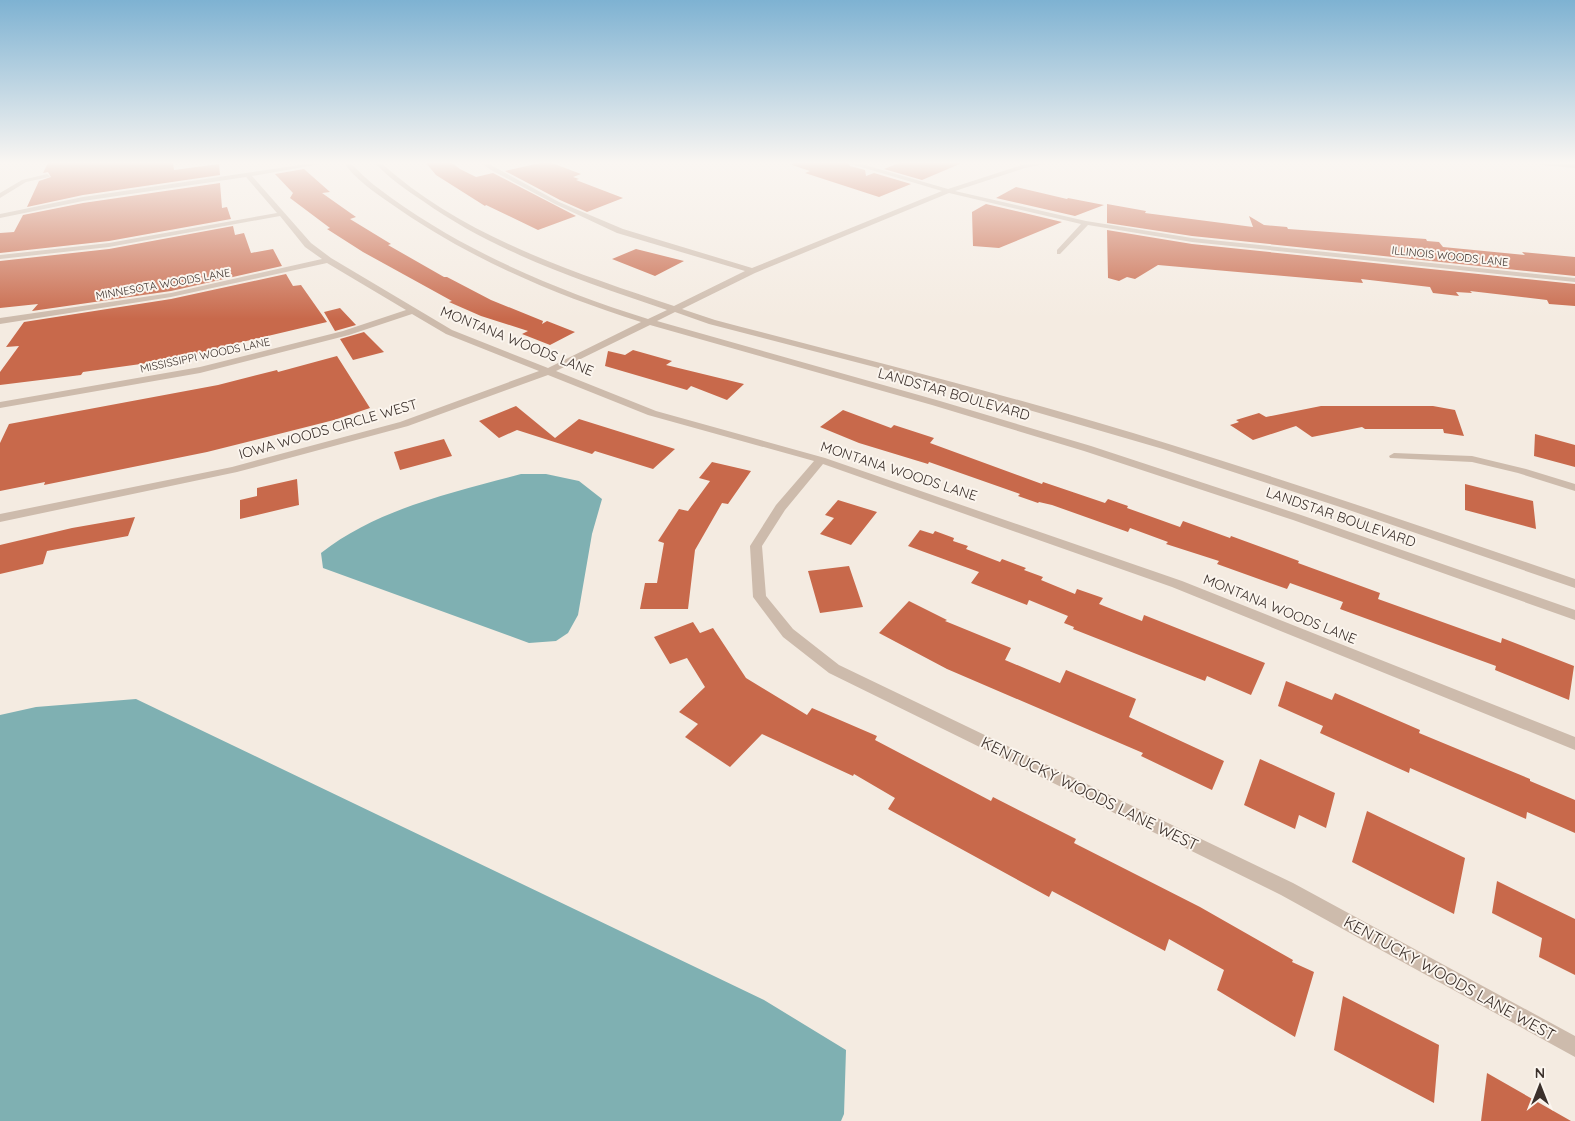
<svg xmlns="http://www.w3.org/2000/svg" width="1575" height="1121" viewBox="0 0 1575 1121" font-family="Quicksand,sans-serif">
	<style>
		.water { fill: #7fb0b2 }
		.building { fill: #c8694b }
		.lines { fill: none; stroke-linecap: round; stroke-linejoin: round }
		.minor { fill: #cdbbac; fill-rule: evenodd }
		.labels { text-anchor: middle; stroke-width: 4; stroke-linejoin: round; paint-order: stroke }
		.far-street-label { font-size: 11px; fill: #3b302b; stroke: #fbf5ee }
		.street-label { font-size: 14px; fill: #3b302b; stroke: #fbf5ee }
		.near-street-label { font-size: 16px; fill: #3b302b; stroke: #fbf5ee }
	</style>
	<rect width="100%" height="100%" fill="#f4ebe1"/>
	<!-- water -->
	<path class="water" d="M521 474H546L579 481 602 499 592 534 578 615 568 633 556 641 529 643 323 568 321 553C377 509 453 492 521 474Z
		M136 699 764 1000 846 1050 844 1114 841 1121H0V715L36 707Z"/>
	<!-- building -->
	<path class="building" d="M48 163H173L174 170 219 164 220 175 83 195 27 207 39 181 51 177 48 172 43 173Z
		M426 163H452L460 169 476 177 493 173 576 216 538 230 486 205 485 206 436 175Z
		M540 163H552L581 174 573 177 579 179 576 180 623 198 587 212 560 200 505 171Z
		M793 163H848L850 166 865 170 866 176 874 173 911 184 879 197 805 173 810 171 792 165Z
		M899 163H962L922 180 884 169Z
		M304 169 330 192 322 193 356 217 350 219 391 244 388 245 444 277H447L491 300 543 321 542 324 547 321 575 332 550 345 522 334 528 331 481 316 449 302 452 301 363 252 327 229 330 228 290 198 293 193 275 174Z
		M220 183 222 208 227 207 231 219 109 241 0 253V233L14 232 23 215 83 203Z
		M1016 187 1067 199 1068 198 1104 205 1075 216 996 198Z
		M986 204 1062 222 999 248 973 246 972 212Z
		M1107 204 1146 211 1145 213 1253 227 1249 216 1264 225 1287 227 1288 229 1426 239 1427 241 1439 242 1443 247 1525 255 1522 252 1575 257V276L1192 236 1107 223Z
		M233 226 235 235 244 233 251 253 273 249 282 266 171 291 32 311 38 304 0 308V261L109 249Z
		M1107 230 1192 244 1575 284V306L1549 304 1547 300 1470 291 1472 293 1456 292 1459 296 1433 293 1430 287 1361 279 1363 283 1158 265 1135 279 1127 277 1119 281 1108 278Z
		M636 249 684 261 655 276 612 259Z
		M286 274 293 286 301 285 327 322 221 347V350L148 363 83 372 81 375 0 385V372L19 346 6 347 24 322 171 299Z
		M340 308 356 325 335 331 324 312Z
		M364 332 384 352 353 360 340 339Z
		M633 350 672 361 666 365 744 384 727 400 691 386 687 390 605 366 608 351 625 355Z
		M337 356 370 408 334 420 207 452 44 485 45 482 0 491V443L9 424 218 385 277 370 278 372Z
		M516 406 555 438 579 419 675 449 653 469 595 451 592 454 517 430 499 438 479 421Z
		M1321 406H1433L1455 410 1464 436 1444 433 1443 429H1365L1362 427 1312 437 1296 426 1253 440 1230 425 1239 422 1236 420 1259 413 1266 417Z
		M843 410 891 428 894 425 934 438 930 443 1042 484 1043 482 1105 503 1108 499 1128 506 1127 508 1180 527 1183 521 1230 538 1231 536 1299 561 1298 563 1380 593 1378 599 1501 643 1502 638 1574 666 1569 700 1495 670 1496 666 1340 609 1343 602 1290 583 1287 589 1217 564 1219 561 1166 544 1168 542 1130 528 1128 532 1052 505 1039 502 1038 503 1018 496 1020 494 929 462 928 464 859 443 820 427Z
		M1535 434 1575 445V467L1534 456Z
		M444 439 452 456 400 470 394 452Z
		M712 462 751 471 728 504 722 503 695 550 688 609H640L645 583H657L664 543 658 541 679 509 688 511 710 481 699 478Z
		M297 479 299 505 240 519V500L257 496V488Z
		M1465 484 1533 501 1536 529 1465 510Z
		M838 500 877 512 851 545 820 534 834 518 825 515Z
		M135 517 128 536 47 551 43 564 0 574V545L72 528Z
		M920 530 933 534 935 531 954 538 953 541 968 546 966 549 1000 562 1002 559 1026 568 1024 570 1043 577 1041 580 1075 594 1077 589 1103 598 1099 604 1142 621 1144 615 1265 663 1251 695 1207 676 1205 681 1073 629 1074 627 1064 623 1068 616 1029 600 1027 605 971 583 979 572 908 546Z
		M849 566 863 607 820 613 808 571Z
		M909 601 947 620 945 621 1011 648 1005 660 1060 683 1066 670 1136 699 1129 717 1224 761 1212 790 1141 756 1143 753 947 669 879 633Z
		M693 622 700 633 713 628 746 678 807 715 812 708 877 736 875 740 991 801 993 797 1076 839 1074 843 1200 907 1293 960 1292 962 1314 972 1295 1037 1217 990 1224 970 1169 939 1165 951 1052 891 1049 897 888 809 895 798 854 774 853 776 762 734 730 767 685 737 698 724 679 712 705 687 687 658 670 664 654 637Z
		M1286 681 1332 700 1335 693 1420 730 1419 733 1530 779V781L1575 800V833L1527 812 1526 819 1410 768 1409 773 1320 733 1323 726 1278 706Z
		M1260 759 1335 793 1326 828 1299 815 1295 829 1244 805Z
		M1367 811 1465 858 1454 914 1352 862Z
		M1497 881 1575 919V975L1539 957 1542 938 1492 913Z
		M1343 996 1439 1045 1434 1103 1334 1050Z
		M1487 1073 1571 1121H1481Z"/>
	<g class="lines">
		<!-- minor -->
		<path class="minor" d="M314 163H326L252 176 311 243 331 258 452 330 548 368 641 322C552 294 466 257 390 203 374 192 354 178 344 163H350C359 171 368 181 378 188 458 249 553 289 648 319L667 310C582 281 496 253 423 201 406 190 389 178 375 163H381C464 237 570 271 674 306L745 271 617 233 555 204 491 170 481 163H487L559 202 623 229 752 268 942 191 851 164 850 163H858L948 189 1022 165 1045 163 1044 164 1025 168 955 191 1086 221 1192 238 1575 278V282L1192 242 1088 225 1060 254H1057V250L1081 224 949 193 755 273 682 309 715 320C868 360 1021 398 1172 445 1307 487 1441 533 1575 579V588L1346 509 1163 449 940 384 709 324 675 312 657 321 940 401 1091 446 1301 515 1575 610V620L1293 520 1084 451 932 405 650 325 556 371 656 411 825 458 1182 581 1575 737V750L1172 587 823 464 785 510 762 546 766 596 793 629 839 665 1293 883 1575 1036V1057L1281 895 829 673 783 637 753 597 750 546 776 505 814 461 648 415 548 375 408 426 237 472 0 522V514L232 467 400 422 539 371 446 334 412 314 349 335 200 373 0 408V402L200 367 343 331 406 310 327 263 171 297 0 324V318L171 293 322 259 305 247 280 216 109 247 0 259V255L109 243 277 213 246 177 83 201 0 218V214L83 197Z
			M1540 163 1575 164V168L1543 165Z
			M47 174 50 176 49 177 26 182 0 198V193L22 180Z
			M1394 453 1472 456 1526 469 1575 484V491L1518 473 1472 462 1390 458 1389 456Z"/>
	</g>
	<!-- sky -->
	<linearGradient id="sky" x2="0" y2="1"><stop stop-color="#7eb2d2"/><stop offset="0.51" stop-color="#faf6f2"/><stop offset="1" stop-color="#faf6f2" stop-opacity="0"/></linearGradient>
	<rect width="1575" height="319" fill="url(#sky)"/>
	<g class="labels">
		<!-- far-street labels -->
		<g class="far-street-label">
			<text transform="translate(1450 256) rotate(6)" y="4">ILLINOIS WOODS LANE</text>
			<text transform="translate(163 284) rotate(-10)" y="4">MINNESOTA WOODS LANE</text>
			<text transform="translate(205 355) rotate(-12)" y="4">MISSISSIPPI WOODS LANE</text>
		</g>
		<!-- street labels -->
		<g class="street-label">
			<text transform="translate(517 341) rotate(22)" y="5">MONTANA WOODS LANE</text>
			<text transform="translate(954 394) rotate(16)" y="5">LANDSTAR BOULEVARD</text>
			<text transform="translate(328 429) rotate(-16)" y="5">IOWA WOODS CIRCLE WEST</text>
			<text transform="translate(899 471) rotate(18)" y="5">MONTANA WOODS LANE</text>
			<text transform="translate(1341 517) rotate(19)" y="5">LANDSTAR BOULEVARD</text>
			<text transform="translate(1280 609) rotate(22)" y="5">MONTANA WOODS LANE</text>
		</g>
		<!-- near-street labels -->
		<g class="near-street-label">
			<text transform="translate(1090 793) rotate(26)" y="6">KENTUCKY WOODS LANE WEST</text>
			<text transform="translate(1450 978) rotate(29)" y="6">KENTUCKY WOODS LANE WEST</text>
		</g>
	</g>
	<!-- north arrow -->
	<g transform="translate(1540 1086)" stroke="#fbf5ee" stroke-width="4" paint-order="stroke">
	<path d="M0-4L9 19L0 12L-9 19Z" fill="#3b302b"/>
	<text y="-8" font-size="14" font-weight="bold" text-anchor="middle" fill="#3b302b">N</text>
	</g>
</svg>
